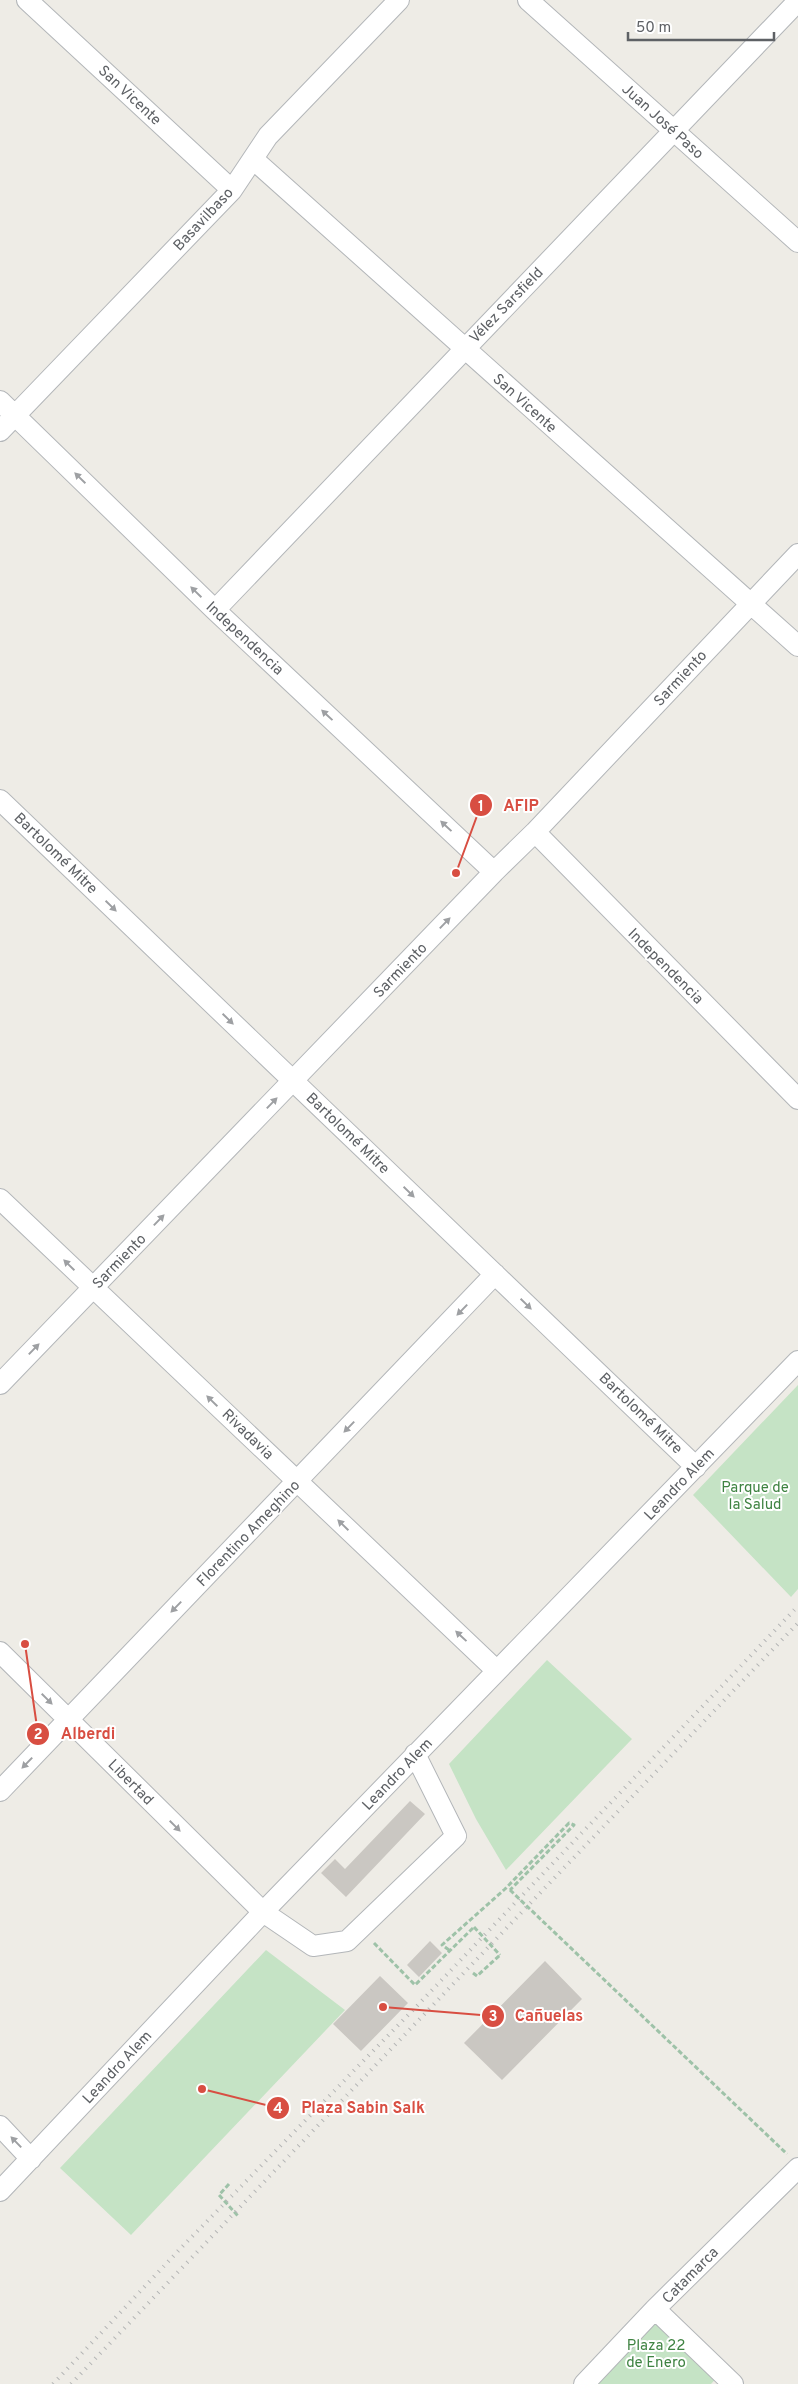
<svg xmlns="http://www.w3.org/2000/svg" width="798" height="2384" viewBox="0 0 798 2384" font-family="Overpass,sans-serif">
	<style>
		.green { fill: #c5e3c5 }
		.building { fill: #cac7c2 }
		.lines { fill: none; stroke-linecap: round; stroke-linejoin: round }
		.minor-casing { stroke: #b3b6b9; stroke-width: 22 }
		.path { stroke: #9ec2a8; stroke-width: 3; stroke-dasharray: 5 2.5; stroke-linecap: butt }
		.minor { stroke: #fff; stroke-width: 20 }
		.rail { stroke: #b4b5b5; stroke-width: 4; stroke-dasharray: 1 6; stroke-linecap: butt }
		.path-bridge { stroke: #9ec2a8; stroke-width: 3; stroke-dasharray: 5 2.5; stroke-linecap: butt }
		.oneway { fill: #9ea0a3 }
		.labels { text-anchor: middle; stroke-width: 4; stroke-linejoin: round; paint-order: stroke }
		.street-label { font-size: 15px; fill: #5e6165; stroke: #fff }
		.park-label { font-size: 15px; fill: #3f8342; stroke: #fff }
		.leader { fill: none; stroke: #d84e42; stroke-width: 2 }
		.callout-dot { fill: #d84e42; stroke: #fff; stroke-width: 2 }
		.mark-label { font-size: 15px; text-anchor: middle; font-weight: bold; fill: #fff }
		.callout-label { font-size: 16px; text-anchor: middle; font-weight: bold; fill: #d84e42; stroke: #fff; stroke-width: 4; stroke-linejoin: round; paint-order: stroke }
	</style>
	<rect width="100%" height="100%" fill="#eeece6"/>
	<!-- green -->
	<path class="green" d="M798 1385V1589L791 1597 693 1495Z
		M547 1660 632 1739 506 1870 476 1819 449 1764Z
		M266 1950 345 2010 131 2235 60 2168Z
		M655 2309 721 2373 711 2384H584Z"/>
	<!-- building -->
	<path class="building" d="M410 1801 425 1814 346 1897 321 1873 335 1859 345 1869Z
		M430 1941 442 1953 419 1977 407 1965Z
		M545 1961 582 1999 502 2080 464 2043Z
		M380 1976 408 2003 361 2051 333 2024Z"/>
	<g class="lines">
		<defs>
			<path id="minor" d="M27 0 232 190
				M528 0 798 242
				M253 159 798 646
				M0 401 215 610 494 872
				M0 431 232 190 268 136 399 0
				M215 610 798 1
				M0 800 696 1467
				M535 832 798 1099
				M0 1199 496 1670
				M0 1384 494 872 535 832 798 554
				M0 1652 263 1912 313 1946 347 1941 456 1836 415 1754
				M0 1791 495 1274
				M0 2126 31 2159
				M0 2191 263 1912 798 1361
				M655 2309 733 2384
				M584 2384 655 2309 798 2168"/>
		</defs>
		<!-- minor casing -->
		<use href="#minor" class="minor-casing"/>
		<!-- path -->
		<path class="path" d="M374 1943 415 1985 474 1927
			M449 1950 442 1945 505 1889 569 1823 574 1825 510 1890
			M473 1973 477 1976 500 1955
			M229 2184 219 2195 238 2216"/>
		<!-- minor -->
		<use href="#minor" class="minor"/>
		<!-- rail -->
		<path class="rail" d="M53 2384 180 2249 414 2009 798 1606
			M71 2384 798 1623"/>
		<!-- path-bridge -->
		<path class="path-bridge" d="M510 1890 787 2154
			M474 1927 500 1955"/>
	</g>
	<!-- one-way arrows -->
	<defs><path id="oneway-solid" d="M-6-.8H1V-3.2L6.5 0L1 3.2V.8H-6Z" transform="scale(1.25)"/></defs>
	<g class="oneway">
		<use href="#oneway-solid" transform="translate(80 478) rotate(-136)"/>
		<use href="#oneway-solid" transform="translate(196 592) rotate(-136)"/>
		<use href="#oneway-solid" transform="translate(327 715) rotate(-137)"/>
		<use href="#oneway-solid" transform="translate(446 826) rotate(-137)"/>
		<use href="#oneway-solid" transform="translate(111 906) rotate(44)"/>
		<use href="#oneway-solid" transform="translate(445 923) rotate(-46)"/>
		<use href="#oneway-solid" transform="translate(228 1019) rotate(44)"/>
		<use href="#oneway-solid" transform="translate(272 1103) rotate(-46)"/>
		<use href="#oneway-solid" transform="translate(409 1192) rotate(44)"/>
		<use href="#oneway-solid" transform="translate(159 1220) rotate(-46)"/>
		<use href="#oneway-solid" transform="translate(69 1265) rotate(-136)"/>
		<use href="#oneway-solid" transform="translate(526 1304) rotate(44)"/>
		<use href="#oneway-solid" transform="translate(462 1310) rotate(134)"/>
		<use href="#oneway-solid" transform="translate(34 1349) rotate(-46)"/>
		<use href="#oneway-solid" transform="translate(212 1401) rotate(-136)"/>
		<use href="#oneway-solid" transform="translate(349 1427) rotate(134)"/>
		<use href="#oneway-solid" transform="translate(343 1525) rotate(-136)"/>
		<use href="#oneway-solid" transform="translate(176 1607) rotate(134)"/>
		<use href="#oneway-solid" transform="translate(461 1636) rotate(-137)"/>
		<use href="#oneway-solid" transform="translate(47 1699) rotate(45)"/>
		<use href="#oneway-solid" transform="translate(27 1763) rotate(134)"/>
		<use href="#oneway-solid" transform="translate(175 1826) rotate(45)"/>
		<use href="#oneway-solid" transform="translate(16 2142) rotate(-134)"/>
	</g>
	<g class="labels">
		<!-- street labels -->
		<g class="street-label">
			<text transform="translate(130 95) rotate(43)" y="5">San Vicente</text>
			<text transform="translate(663 121) rotate(42)" y="5">Juan José Paso</text>
			<text transform="translate(203 219) rotate(-47)" y="5">Basavilbaso</text>
			<text transform="translate(506 305) rotate(-46)" y="5">Vélez Sarsfield</text>
			<text transform="translate(525 403) rotate(42)" y="5">San Vicente</text>
			<text transform="translate(245 638) rotate(43)" y="5">Independencia</text>
			<text transform="translate(680 678) rotate(-47)" y="5">Sarmiento</text>
			<text transform="translate(56 853) rotate(44)" y="5">Bartolomé Mitre</text>
			<text transform="translate(666 966) rotate(45)" y="5">Independencia</text>
			<text transform="translate(400 970) rotate(-46)" y="5">Sarmiento</text>
			<text transform="translate(348 1133) rotate(44)" y="5">Bartolomé Mitre</text>
			<text transform="translate(119 1261) rotate(-46)" y="5">Sarmiento</text>
			<text transform="translate(641 1413) rotate(44)" y="5">Bartolomé Mitre</text>
			<text transform="translate(248 1434) rotate(44)" y="5">Rivadavia</text>
			<text transform="translate(679 1484) rotate(-46)" y="5">Leandro Alem</text>
			<text transform="translate(248 1533) rotate(-46)" y="5">Florentino Ameghino</text>
			<text transform="translate(397 1774) rotate(-46)" y="5">Leandro Alem</text>
			<text transform="translate(131 1782) rotate(45)" y="5">Libertad</text>
			<text transform="translate(117 2067) rotate(-47)" y="5">Leandro Alem</text>
			<text transform="translate(690 2275) rotate(-45)" y="5">Catamarca</text>
		</g>
		<!-- park labels -->
		<g class="park-label">
			<text x="755" y="1492">Parque de<tspan x="755" dy="17">la Salud</tspan></text>
			<text x="656" y="2350">Plaza 22<tspan x="656" dy="17">de Enero</tspan></text>
		</g>
	</g>
	<!-- callouts -->
	<path class="leader" d="M456 873L481 805M25 1644L38 1734M383 2007L493 2016M202 2089L278 2108"/>
	<g class="callout-dot">
		<circle cx="456" cy="873" r="5"/>
		<circle cx="25" cy="1644" r="5"/>
		<circle cx="383" cy="2007" r="5"/>
		<circle cx="202" cy="2089" r="5"/>
		<circle cx="481" cy="805" r="12"/>
		<circle cx="38" cy="1734" r="12"/>
		<circle cx="493" cy="2016" r="12"/>
		<circle cx="278" cy="2108" r="12"/>
	</g>
	<g class="mark-label">
		<text x="481" y="811">1</text>
		<text x="38" y="1739">2</text>
		<text x="493" y="2021">3</text>
		<text x="278" y="2113">4</text>
	</g>
	<g class="callout-label">
		<text x="521" y="811">AFIP</text>
		<text x="88" y="1739">Alberdi</text>
		<text x="549" y="2021">Cañuelas</text>
		<text x="363" y="2113">Plaza Sabin Salk</text>
	</g>
	<!-- scale -->
	<path d="M628 32v8h146v-8" fill="none" stroke="#5e6165" stroke-width="2.5"/>
	<text x="636" y="32" font-size="15" fill="#5e6165" stroke="#ffffff" stroke-width="4" paint-order="stroke">50 m</text>
</svg>
